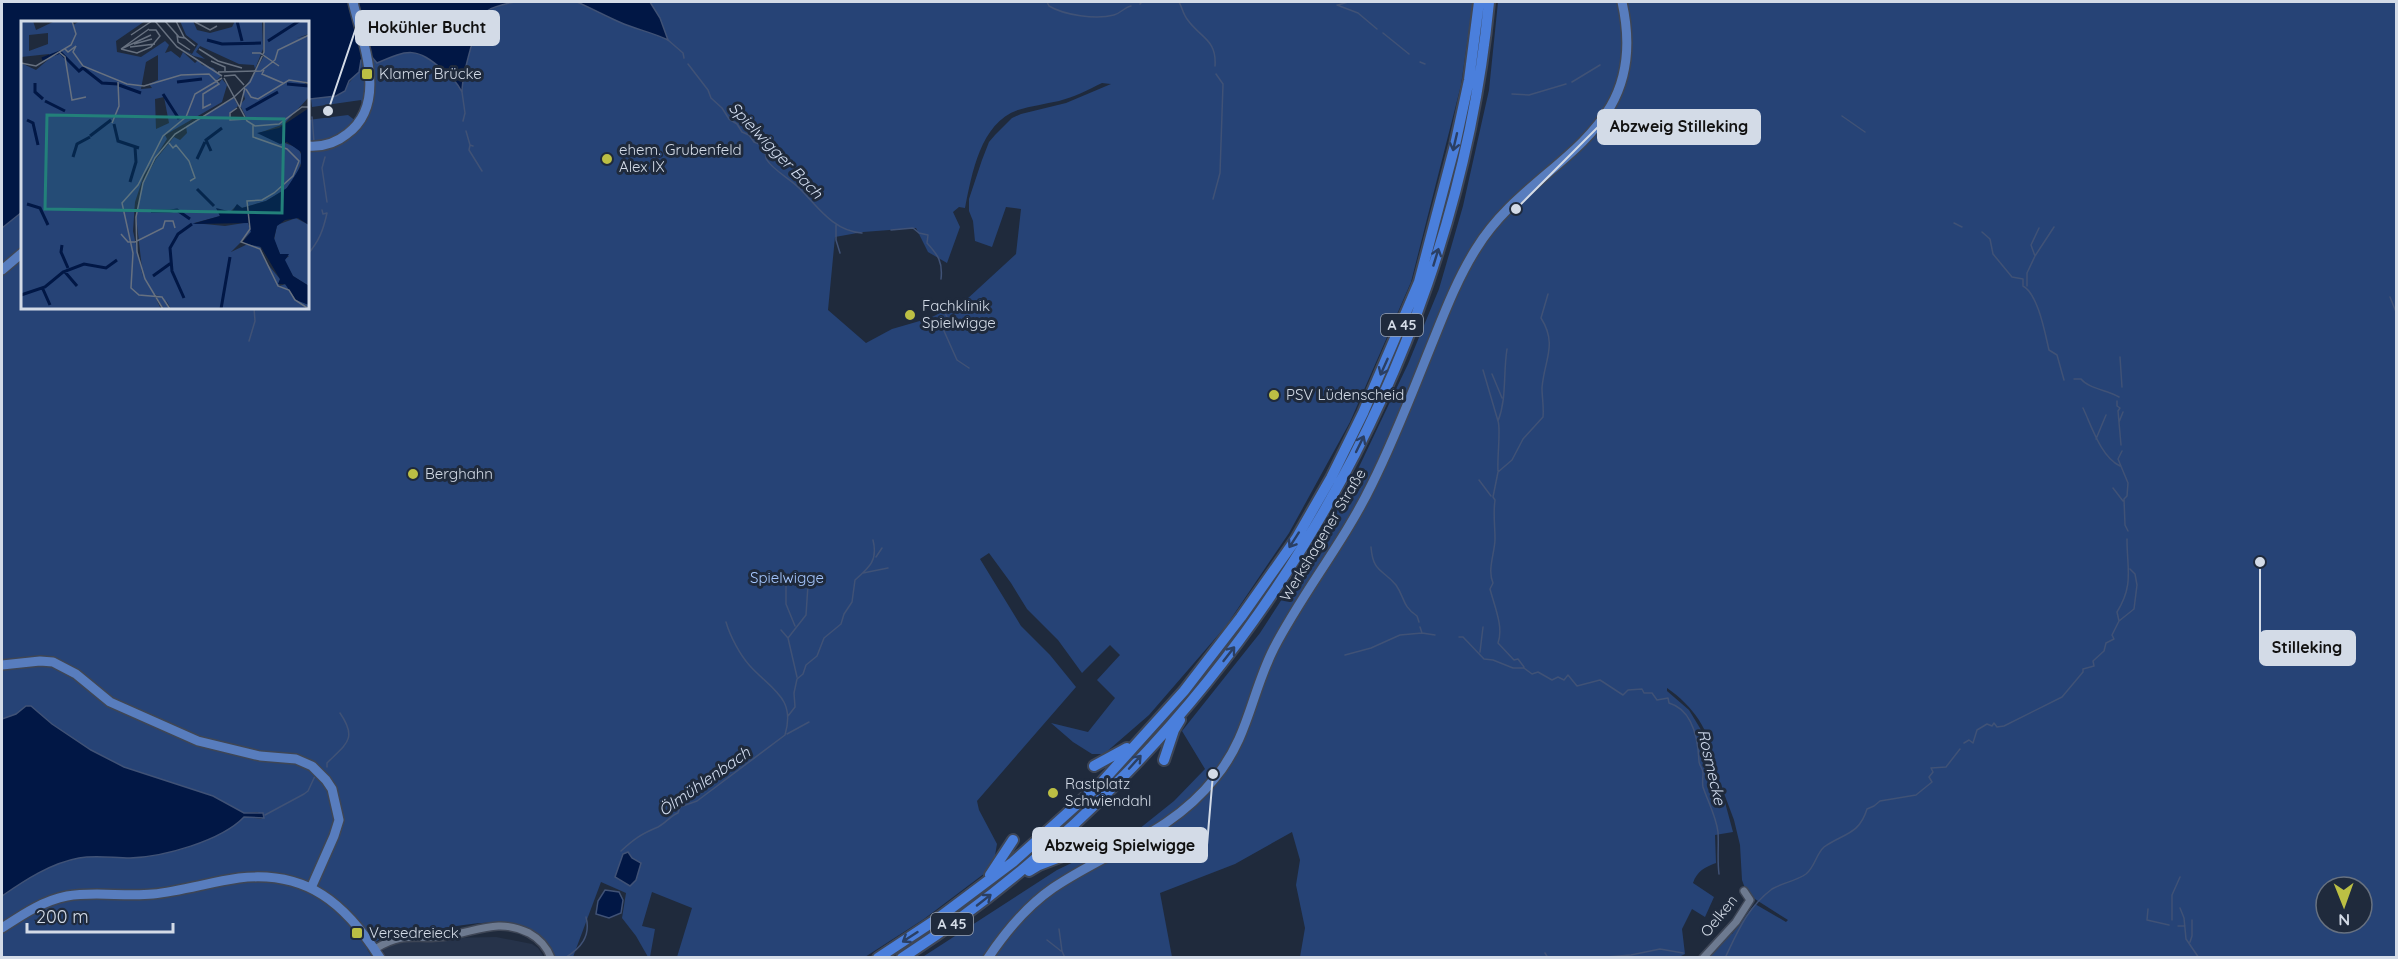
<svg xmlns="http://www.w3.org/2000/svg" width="2398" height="959" viewBox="0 0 2398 959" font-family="Quicksand,sans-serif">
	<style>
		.built { fill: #26334a }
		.green { fill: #264376; fill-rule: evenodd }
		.water { fill: #011745; stroke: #405276; stroke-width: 1.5 }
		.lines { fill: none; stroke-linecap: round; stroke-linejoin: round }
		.stream { stroke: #405276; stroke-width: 1.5 }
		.minor-casing { stroke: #3e4656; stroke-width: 10 }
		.major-casing { stroke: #3e4656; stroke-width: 12 }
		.highway-casing { stroke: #3e4656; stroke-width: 14 }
		.minor { stroke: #6d7a90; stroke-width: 7 }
		.major { stroke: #587dbe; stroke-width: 9 }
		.highway { stroke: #4a7fdc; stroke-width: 10 }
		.oneway { stroke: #2a3f64 }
		.poi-dot { fill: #bcbf44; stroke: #1f2a3c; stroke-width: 2 }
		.labels { text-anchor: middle; stroke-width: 6; stroke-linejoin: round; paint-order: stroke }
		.shield { fill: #1f2a3c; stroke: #9da6b4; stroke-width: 1.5 }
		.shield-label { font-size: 14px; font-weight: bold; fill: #d3dbe7 }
		.poi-label { font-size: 15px; fill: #d3dbe7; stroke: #1f2a3c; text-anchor: start }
		.street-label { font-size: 15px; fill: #d3dbe7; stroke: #1f2a3c }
		.park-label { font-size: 15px; fill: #a5c6fd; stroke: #1f2a3c }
		.water-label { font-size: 16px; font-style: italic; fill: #d2ddf0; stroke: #1f2a3c }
		.inset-river { fill: none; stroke: #011745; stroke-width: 3 }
		.inset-road { fill: none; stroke: #677180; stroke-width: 1.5 }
		.view { fill: #23807a; fill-opacity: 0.15; stroke: #23807a; stroke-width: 3 }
		.inset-edge { fill: none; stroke: #d3dbe7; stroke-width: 3 }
		.leader { fill: none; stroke: #d3dbe7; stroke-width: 2 }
		.callout-dot { fill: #d3dbe7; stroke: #1f2a3c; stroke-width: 2 }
		.callout { fill: #d3dbe7; stroke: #d3dbe7; stroke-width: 2 }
		.callout-label { font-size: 16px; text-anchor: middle; font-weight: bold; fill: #111 }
	</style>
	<rect width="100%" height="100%" fill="#1f2a3c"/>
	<!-- built -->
	<path class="built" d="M496 937 532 944 538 948 544 957 387 958 382 949 403 939Z"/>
	<!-- green -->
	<path class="green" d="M514 2H577L607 17 640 30 654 33 667 40 660 18 650 2H1473L1461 85 1411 282 1350 422 1289 533 1226 626 1149 715 1104 754H1092L1073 742 1051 723 1088 732 1115 698 1097 680 1120 655 1110 645 1082 673 1058 640 1027 609 1011 583 989 553 980 559 1021 626 1050 655 1076 687 977 801 979 810 997 844 993 867 924 919 865 957H677L692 908 652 892 642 926 655 929 650 957H648L636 936 622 918 626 893 601 882 573 957H555C550 948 544 939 535 933 505 914 464 926 431 930 419 931 406 929 394 932 383 935 376 942 367 949L372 957H2V896C25 880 51 863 79 858 96 855 113 858 130 858 163 857 221 841 244 817L262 819 258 812 244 813 213 796 124 767 91 750 52 724 35 709 26 706 16 714 2 719V228L22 212V308H308V149C333 147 352 140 366 117L361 100 312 107 311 99 340 94 358 72 360 60 372 57 377 63C408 49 416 47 442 70 450 76 456 82 462 90 462 77 477 18 487 11 495 6 506 4 514 2ZM1102 83 1111 84 1066 103 1021 114 1012 118 995 135 989 142 982 160 969 199V211L973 221 975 241 992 247 1006 207 1021 209 1016 254 966 300 930 318 892 329 866 343 828 310 835 237 863 232 916 228 928 252 947 263 960 227 953 212 959 207 965 208C972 174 980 123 1018 110 1031 106 1045 104 1059 101 1074 97 1088 90 1102 83ZM628 852 632 858 641 863 636 880 630 886 615 877Z
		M1498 2H2396V957H1705L1729 933 1732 934 1755 904 1786 922 1788 920 1747 894 1742 880 1740 845 1734 820 1719 780 1733 832 1715 835 1716 863C1705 867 1697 871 1693 883L1714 897 1705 917 1692 909 1682 929 1685 954 1679 957H1300L1305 928 1296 885 1300 860 1292 832 1235 864 1160 893 1172 957 921 958 1057 870 1134 833 1174 801 1205 769 1182 731 1260 633 1317 545 1349 488 1408 364 1439 289 1463 206 1489 90ZM1667 688C1693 706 1710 730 1714 762L1706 738 1689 710 1667 691ZM2326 887H2362V923H2326Z
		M348 115 356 121C344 136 326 143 308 143V120Z"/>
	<!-- water -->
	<path class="water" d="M2 2H514C506 4 494 6 487 11 476 19 462 78 462 92 457 82 451 77 443 70 416 47 409 49 377 63L372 57 361 60 359 72 349 81 345 91 336 96 310 99H308V22H22V212L2 228Z
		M577 2H650L660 18 668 40C654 33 639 30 624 24 607 17 593 9 577 2Z
		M26 706H31L52 724 91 750 124 767 213 796 244 813H263L264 818 244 817C221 841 163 857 130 858 113 858 96 855 79 858 51 863 25 880 2 896V719L16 714Z
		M628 852 632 858 641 863 636 880 630 886 615 877 623 854Z
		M605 890 619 892 623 900 621 913 609 918 596 914 598 901Z"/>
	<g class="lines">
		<!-- stream -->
		<path class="stream" d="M1047 2 1049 6C1064 15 1096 20 1114 15 1121 13 1125 7 1131 6
			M1150 2H1155
			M1165 2H1168
			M1172 2H1188
			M1179 2C1182 7 1183 14 1187 19 1200 38 1217 39 1215 66
			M1190 2H1212
			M1140 4 1142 2
			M1337 5 1358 13 1377 29
			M1338 5 1348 2
			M1383 33 1409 54
			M668 40 683 53 684 58
			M1420 62 1425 64
			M688 64 708 90 711 98 722 108 729 119 737 124 742 132 749 135 754 142 759 144 762 150 765 151C766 154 765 158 767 160 772 169 790 179 798 187 816 204 832 231 862 233
			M1572 82 1600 65
			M462 92 465 113 463 121
			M1512 94 1529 95 1566 84
			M1842 116 1865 132
			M312 117 314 142
			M466 131 470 145 473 146
			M470 145 469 150 482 171
			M325 157 322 168 327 202
			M1213 199 1220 173 1223 84 1216 74
			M1954 223 1962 227
			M836 225V240L840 253
			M891 230 913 228 919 233 928 235 927 243C938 255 943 262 941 279
			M1982 232 1990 239 1993 254 2012 277 2023 279V286C2038 294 2045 333 2049 350L2057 355 2064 380
			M308 254C319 241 323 231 327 213L323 214 322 210
			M2035 256 2054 227
			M2027 286V273L2035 256 2031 245 2039 228
			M2390 297 2396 312
			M944 311 949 321 944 331 957 360 969 368
			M249 341 255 321 254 308
			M2120 357 2122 387
			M1483 370 1498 421
			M1492 374 1502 398
			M2074 379H2081C2089 389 2108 390 2119 397
			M2117 401V406L2120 408 2118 411 2121 445
			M2083 408C2092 427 2101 457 2120 466
			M2119 422 2123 412
			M2096 439 2106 415
			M2122 451 2118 459 2128 483 2127 496 2124 499 2125 525 2128 531
			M1498 471C1497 458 1501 429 1498 421 1507 398 1503 374 1507 349
			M1479 480 1491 496
			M2113 488 2123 501
			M1371 547C1373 573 1383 569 1396 585 1405 598 1402 606 1417 616L1419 622
			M876 557 882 548
			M863 573 888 568
			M786 584V604L795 626
			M2119 621 2134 609 2137 585 2135 574 2130 569
			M1420 627 1422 633 1435 635
			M781 630 788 638
			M1459 637H1463L1484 659 1493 660 1513 668H1524L1532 674 1538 672 1552 680 1558 677 1564 680 1568 675 1577 686 1600 680 1623 695 1628 690 1642 689 1644 693H1652L1657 700 1668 698 1669 703C1693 710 1698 739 1699 761 1699 766 1703 768 1703 773 1703 778 1702 783 1703 787 1708 802 1716 816 1718 832 1719 846 1717 859 1719 874
			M1480 652 1483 627
			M1345 655 1371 648 1400 635 1422 633
			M1524 667 1518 659 1514 660 1498 643C1504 627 1494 605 1490 589L1493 583C1487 570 1495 552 1495 539 1495 526 1493 513 1495 500L1493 497 1498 472 1512 460 1523 439 1543 417C1544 407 1542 397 1542 388 1544 360 1558 345 1541 318L1548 294
			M797 677 788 638 806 615 808 585 806 576
			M788 716 795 707 794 693 797 679 803 674 806 665 817 656 824 638 841 624 844 614 852 602 855 580C870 567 878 560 873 540
			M787 734 809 722
			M1964 743 1969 740 1973 743 1977 730 1987 724 1992 726 1994 723 1997 727 2004 726 2062 697 2083 672V669L2094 666 2093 661 2104 651 2106 643 2114 639 2112 635 2119 621 2117 612C2134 585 2127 569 2127 539
			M327 767V763C346 744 358 739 340 713
			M265 815 304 794 308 791 315 776
			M621 851C634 839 641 834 658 827 666 823 670 816 678 813L680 807 697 801 785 735C796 698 772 690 750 666 740 655 730 636 726 622
			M2180 908 2184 918 2186 939 2199 958
			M2148 909 2147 920 2169 925
			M2172 920V895L2180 877
			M2178 926H2185
			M1059 929 1062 951 1065 958
			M1047 940 1061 951
			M2190 942 2192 936V920
			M1545 953 1548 958
			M565 958C581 948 591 936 586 917
			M1593 958 1631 955 1660 949 1683 953
			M1725 958C1738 931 1747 908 1772 889 1782 883 1796 881 1806 874 1815 867 1816 854 1824 847 1844 833 1859 835 1867 809L1874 806 1880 801 1916 795 1932 782 1929 777 1933 772 1931 768 1946 767 1960 749"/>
		<defs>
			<path id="minor" d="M375 949C406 930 416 941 447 936 478 931 499 918 529 933 540 939 547 947 551 958
				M1703 958 1736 922 1750 900 1744 891"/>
			<path id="major" d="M308 146C322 147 336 143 347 134 389 103 362 42 353 2
				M2 270 22 253
				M2 665 40 661 53 662 76 674 110 702 198 741 260 756 296 759 312 766 326 780 332 789 339 820 334 836 311 888
				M2 928C22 915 42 901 67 896 95 891 125 897 153 894 182 891 210 882 239 878 307 870 346 904 380 958
				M988 958C1006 931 1027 906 1053 888 1109 850 1171 834 1215 778 1249 737 1251 693 1274 648 1303 592 1344 542 1372 484 1396 436 1415 385 1435 336 1447 306 1459 276 1476 249 1531 158 1653 140 1622 2"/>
			<path id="highway" d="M1164 760 1174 730 1180 720
				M1094 766 1127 748
				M1029 871 1039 865 1065 855
				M990 875 1013 840
				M878 958 937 919 1013 862 1102 782 1184 691 1241 617 1296 539 1331 478 1363 413 1419 282 1455 145 1469 80 1479 2
				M902 958C1226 749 1452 387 1489 2"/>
		</defs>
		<!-- minor casing -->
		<use href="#minor" class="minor-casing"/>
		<!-- major casing -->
		<use href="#major" class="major-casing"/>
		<!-- highway casing -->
		<use href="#highway" class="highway-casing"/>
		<!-- minor -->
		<use href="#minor" class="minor"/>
		<!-- major -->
		<use href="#major" class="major"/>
		<!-- highway -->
		<use href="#highway" class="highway"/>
	</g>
	<!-- one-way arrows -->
	<defs><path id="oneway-shaft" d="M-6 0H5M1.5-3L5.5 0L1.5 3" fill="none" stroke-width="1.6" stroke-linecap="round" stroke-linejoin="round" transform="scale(1.5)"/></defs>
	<g class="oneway">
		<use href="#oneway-shaft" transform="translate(1455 142) rotate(103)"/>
		<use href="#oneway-shaft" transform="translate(1436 257) rotate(-73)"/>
		<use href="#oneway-shaft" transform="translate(1384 367) rotate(114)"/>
		<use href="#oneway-shaft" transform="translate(1360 444) rotate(-64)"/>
		<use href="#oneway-shaft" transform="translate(1294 540) rotate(123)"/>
		<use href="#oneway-shaft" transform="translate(1229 654) rotate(-52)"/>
		<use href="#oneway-shaft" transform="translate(1135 762) rotate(-48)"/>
		<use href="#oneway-shaft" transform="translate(984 900) rotate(-38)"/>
		<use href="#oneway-shaft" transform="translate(910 937) rotate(147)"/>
	</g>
	<!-- markers -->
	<g class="poi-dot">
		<rect x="361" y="68" width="12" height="12" rx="3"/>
		<circle cx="607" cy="159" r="6"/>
		<circle cx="910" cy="315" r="6"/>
		<circle cx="1274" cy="395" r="6"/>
		<circle cx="413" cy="474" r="6"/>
		<circle cx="1053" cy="793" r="6"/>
		<rect x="351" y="927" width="12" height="12" rx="3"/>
	</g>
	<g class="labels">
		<!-- shield labels -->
		<g class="shield">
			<rect x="1381" y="314" width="42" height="22" rx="4.5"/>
			<rect x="931" y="913" width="42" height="22" rx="4.5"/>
		</g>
		<g class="shield-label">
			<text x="1402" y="330">A 45</text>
			<text x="952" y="929">A 45</text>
		</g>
		<!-- poi labels -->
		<g class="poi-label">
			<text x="379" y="79">Klamer Brücke</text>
			<text x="619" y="155">ehem. Grubenfeld<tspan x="619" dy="17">Alex IX</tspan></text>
			<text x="922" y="311">Fachklinik<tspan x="922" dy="17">Spielwigge</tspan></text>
			<text x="1286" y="400">PSV Lüdenscheid</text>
			<text x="425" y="479">Berghahn</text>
			<text x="1065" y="789">Rastplatz<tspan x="1065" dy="17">Schwiendahl</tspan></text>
			<text x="369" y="938">Versedreieck</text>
		</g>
		<!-- street labels -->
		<g class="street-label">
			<text transform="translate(1323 535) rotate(-59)" y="5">Werkshagener Straße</text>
			<text transform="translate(1719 916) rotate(-51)" y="5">Oelken</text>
		</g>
		<!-- park labels -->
		<g class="park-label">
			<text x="787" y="583">Spielwigge</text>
		</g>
		<!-- water labels -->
		<g class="water-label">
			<text transform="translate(776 150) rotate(46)" y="6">Spielwigger Bach</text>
			<text transform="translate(1712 767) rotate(77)" y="6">Rosmecke</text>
			<text transform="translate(704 781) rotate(-35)" y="6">Ölmühlenbach</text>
		</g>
	</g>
	<!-- overview -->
	<g transform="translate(21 21)">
		<rect width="288" height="288" fill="#1f2a3c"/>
		<path d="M0 0H12L15 9 34 0H51L52 4 59 0H124L95 20 96 31 120 36 144 20 148 24 144 32 150 30 159 37 162 31 174 42 177 39 181 44 192 47 200 55 196 59 198 62 201 58 206 64 201 81 144 114 146 118 123 154 114 181 112 210 122 256 115 195 122 162 135 138 153 116 159 119 166 112 165 105 213 77 217 85 208 93 209 99 226 98 219 84 224 78 222 70 243 35V0H288V13L276 17 288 14V62L280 60 288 65V76L263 103 238 112 277 127 282 137 275 155 264 169 245 180 221 187 216 184 208 192 196 188 199 195 173 202 204 205 229 201 230 211 210 231 231 221 239 225 244 240 259 258 258 265 265 263 274 278 288 284V288H150L145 279 148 288H143L134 274 143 277 133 273 128 263 140 288H0V42L15 49 29 37 28 33 0 36ZM27 12V23L8 30V14ZM137 34V59L128 63 131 67 120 68 125 41ZM143 76 148 102 135 108 134 78ZM159 0H172L176 9 189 12 211 6 214 0H241L242 28 234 48 233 44 218 43 179 25 175 31 184 38 173 35 160 28 171 33 177 23 165 14ZM275 197 288 204V265L272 255 263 239 268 235 259 233 253 219 256 204Z" fill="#264376" fill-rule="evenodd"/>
		<path d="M288 87V204L277 197 264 199 256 205 253 217 259 233H268L264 239 272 255 288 265V284L275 279 264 263H257L259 258 240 226 221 222 230 211 227 202 171 203 199 195 195 187 211 191 216 183 221 187 245 180 266 167 280 145V131L266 121 259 123 236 112 258 107Z" fill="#011745"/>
		<path class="inset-river" d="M216 0 221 20M186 19 201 23 240 22M247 20 278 0M21 38 39 31 58 50 62 47 81 62 97 63M156 61 181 58M14 62V71L22 78M266 63 288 65M98 64 120 72M142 73 158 98M24 80 44 90M225 89 257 71M6 99 12 102 17 124M93 103 97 120 118 127M69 115 90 99M190 130 185 119 201 107M52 136 56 123 69 116M176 138 184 121M109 161 115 141 114 126M176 168 193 185M6 183 19 187 27 204M130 190H149M149 190 156 189 169 198M41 224 40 231 47 247M44 251 56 265M132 255 150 242M21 266 29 284M0 274 24 266 42 251 63 243 85 247 96 239M163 277 151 250 149 227 157 213 171 203M200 288 209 236"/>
		<path class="inset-road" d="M134 0 156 26 201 55M144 0 158 16 164 17M155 0 163 16 174 25M174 1 189 9 196 5M110 14 131 0M156 14 157 21 169 29M113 23 131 18M109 26 134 23M44 28 47 31 55 25 52 31 62 45 106 63 123 65 160 54 188 53 198 63 182 73V87L190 83M100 28 116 32 130 26 139 15 135 9H128M100 28 128 8M100 28 130 14M178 28 197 40 221 47M38 31 44 36 51 79 65 76M231 32H239L258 45M254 39 257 29 288 14M190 40 204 46V50M0 42 15 45 50 24 55 13 51 0M243 49 241 53 262 62M197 51 240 50 254 39M203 55 214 54 223 64M203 57 226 100 234 105 258 103 281 86H288M225 68 230 76 237 78 268 59 288 62M219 86 224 67M216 87 209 92V99L226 98M91 102 98 85 97 61M232 104V116L266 128 278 140 272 155 253 172 241 179 226 180 229 208 220 221 239 228 257 265 268 269 274 279 288 288M148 122 152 127 155 124 168 140 174 157 169 160M100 213 107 221H114L142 207 144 200H152L154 207M142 288 124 258 116 231 115 196 122 162 134 137 154 113 212 77 229 61 243 31V0M149 288 141 276 118 274 110 267 112 232 101 182 117 164 142 115 165 96 174 73 201 57"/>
		<path class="view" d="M26 94 263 98 261 192 24 188Z"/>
		<rect width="288" height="288" class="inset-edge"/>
	</g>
	<!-- callouts -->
	<path class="leader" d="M328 111L356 28M1516 209L1598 127M2260 562L2260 648M1213 774L1207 845"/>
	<g class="callout-dot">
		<circle cx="328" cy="111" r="6"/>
		<circle cx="1516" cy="209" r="6"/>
		<circle cx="2260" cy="562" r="6"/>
		<circle cx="1213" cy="774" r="6"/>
	</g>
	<g class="callout">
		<rect x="356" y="11" width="143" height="34" rx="6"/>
		<rect x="1598" y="110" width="162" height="34" rx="6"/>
		<rect x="2260" y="631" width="95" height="34" rx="6"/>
		<rect x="1033" y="828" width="174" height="34" rx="6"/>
	</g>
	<g class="callout-label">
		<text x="427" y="33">Hokühler Bucht</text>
		<text x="1679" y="132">Abzweig Stilleking</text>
		<text x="2307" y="653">Stilleking</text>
		<text x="1120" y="851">Abzweig Spielwigge</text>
	</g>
	<!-- border -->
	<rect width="2398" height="959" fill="none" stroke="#d3dbe7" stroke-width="6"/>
	<!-- north arrow -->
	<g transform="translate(2344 905) rotate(179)"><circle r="28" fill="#1f2a3c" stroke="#677180" stroke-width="1.5"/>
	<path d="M0-4.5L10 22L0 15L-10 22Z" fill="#bcbf44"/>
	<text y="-9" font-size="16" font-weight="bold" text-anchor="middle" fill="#d3dbe7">N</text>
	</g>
	<!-- scale -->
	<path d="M27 923v9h146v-9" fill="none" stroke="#d3dbe7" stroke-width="3"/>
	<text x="36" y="923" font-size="18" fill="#d3dbe7" stroke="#1f2a3c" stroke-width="4.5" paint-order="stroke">200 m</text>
</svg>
